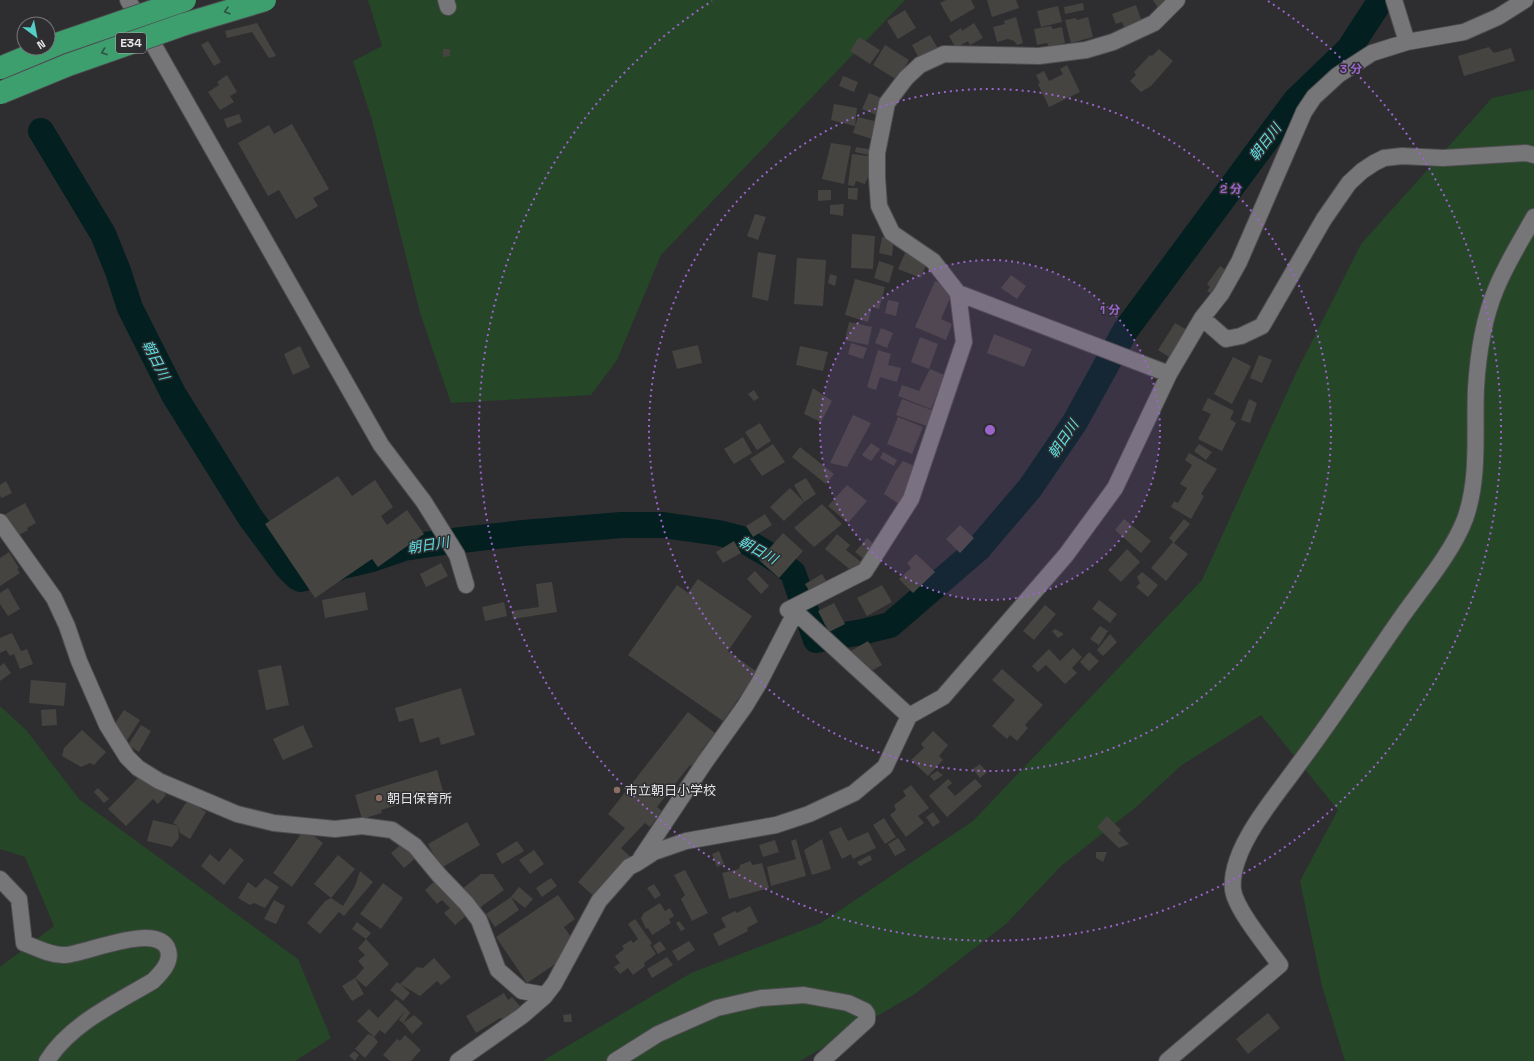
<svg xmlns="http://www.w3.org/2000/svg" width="1534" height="1061" viewBox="0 0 1534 1061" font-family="'Space Grotesk','Noto Sans JP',sans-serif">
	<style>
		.green { fill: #254627 }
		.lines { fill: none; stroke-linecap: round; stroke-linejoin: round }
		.river { stroke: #031f1f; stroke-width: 26 }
		.building { fill: #464441 }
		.minor-casing { stroke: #4d4c4f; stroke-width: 18 }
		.minor { stroke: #767578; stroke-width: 16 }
		.highway-bridge-casing { stroke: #4d4c4f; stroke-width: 24; stroke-linecap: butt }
		.highway-bridge { stroke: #3d9e6e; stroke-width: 22 }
		.oneway { stroke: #325043 }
		.ring { fill: none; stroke: #9b64cb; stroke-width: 2; stroke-dasharray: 2 4 }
		.education-dot { fill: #8d6e63; stroke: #2e2e31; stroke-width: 1.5 }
		.labels { text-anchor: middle; stroke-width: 3; stroke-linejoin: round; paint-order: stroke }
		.shield { fill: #2e2e31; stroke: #aeaeb0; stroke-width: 1 }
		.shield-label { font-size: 12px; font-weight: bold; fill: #e5e5e7 }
		.poi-label { font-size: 13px; fill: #e5e5e7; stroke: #2e2e31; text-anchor: start }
		.water-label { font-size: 14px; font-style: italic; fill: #5ddfe1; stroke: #2e2e31 }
		.centre { fill: #9b64cb; stroke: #2e2e31; stroke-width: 2 }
		.ring-label { font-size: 12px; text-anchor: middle; font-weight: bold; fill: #9b64cb; stroke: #2e2e31; stroke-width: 3; stroke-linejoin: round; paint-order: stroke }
	</style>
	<rect width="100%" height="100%" fill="#2e2e31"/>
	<!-- green -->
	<path class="green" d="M368 0H905L661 255 617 360 591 395 451 403 420 313 372 120 353 61 382 46Z
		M1534 89V1061H1345L1322 986 1300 881 1338 810 1261 715 1182 765 1136 807 1060 867 1006 924 915 994 800 1061H545L544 1060 691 973 821 923 973 821 1202 580 1295 375 1361 244 1492 98Z
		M0 706 27 731 80 800 298 959 331 1038 295 1061H0V967L54 926 25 857 0 849Z"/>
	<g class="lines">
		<!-- river -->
		<path class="river" d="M41 131 103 234 118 271 130 308 174 395 250 517 287 567 297 577 301 579 316 575H321L342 566 372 559 404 548 444 542 523 533 622 525H663L719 533 742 539 777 560 793 573 816 640 862 632 890 625 978 549 1030 488 1075 422 1125 331 1296 100 1349 49 1381 0"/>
	</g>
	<!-- building -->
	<path class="building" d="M946 0H971L975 8 951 22 940 3Z
		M987 0H1016L1019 8 992 17Z
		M1153 0H1168L1158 8Z
		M1083 3 1084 10 1065 14 1064 7Z
		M1136 5 1142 22 1125 29 1122 22 1116 24 1112 14Z
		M1058 6 1062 22 1041 27 1037 11Z
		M905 10 916 28 898 39 887 21Z
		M1016 17 1023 43 1017 45 1014 41 1008 39 997 42 993 27 1005 24 1004 21Z
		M1088 17 1093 37 1071 43 1065 20 1076 18 1077 20Z
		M257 23 276 56 269 58 252 32 227 38 225 31Z
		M974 23 983 38 970 45 968 41 956 48 949 36 961 28 962 31Z
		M1051 26 1053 29 1062 27 1065 43 1049 47 1047 43 1037 45 1034 29Z
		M930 35 940 52 921 62 912 45Z
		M859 37 880 50 870 64 850 51Z
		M208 41 221 62 214 66 201 45Z
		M885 45 909 60 897 80 873 65Z
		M1489 47 1494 53 1511 48 1515 61 1464 76 1458 56Z
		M443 49H450V56L443 57Z
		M1159 49 1173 61 1151 86 1141 92 1130 81 1136 75 1134 72 1150 55 1152 56Z
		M1067 65 1080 92 1049 107 1038 84 1040 83 1036 75 1044 71 1049 81 1063 74 1060 69Z
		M227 75 237 92 230 96 234 102 220 110 208 92 219 85 217 82Z
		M843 76 858 82 854 92 839 86Z
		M869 93 886 100 879 116 862 109Z
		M834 104 857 108 855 126 831 120Z
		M239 114 242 122 227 128 224 119Z
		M858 117 882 123 876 140 853 133Z
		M292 124 329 189 313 198 318 206 296 219 279 190 268 196 238 143 269 125 274 134Z
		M831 143 851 146 844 184 822 179Z
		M856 147 874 150 873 156 855 152Z
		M852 154 876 157 873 179 868 177 865 184 856 181 854 186 848 185Z
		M848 188H858L857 200 848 199Z
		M818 190H831V200L818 201Z
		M844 204 843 216 830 214V205Z
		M755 214 766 217 758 240 747 236Z
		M852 234 875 236 873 269 851 268Z
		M882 237 894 238 892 256 879 253Z
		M906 251 928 260 921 278 898 269Z
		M758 252 776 255 768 301 752 297Z
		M797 258 826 260 823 306 794 304Z
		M879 261 894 266 889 283 874 278Z
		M1220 266 1235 276 1219 299 1207 291 1210 287 1207 284Z
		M830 274 837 276 835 286 828 283Z
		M1011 275 1026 286 1017 299 1001 288Z
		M855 279 885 287 879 309 872 307 868 322 845 315Z
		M935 281 954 289 941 319 952 324 946 340 915 327Z
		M888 300 899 302 896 316 885 313Z
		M849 322 872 327 868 345 845 340Z
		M1175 323 1192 333 1175 361 1158 350Z
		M881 328 893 333 887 348 875 343Z
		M994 334 1032 349 1024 367 987 353Z
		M920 337 938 344 929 369 911 362Z
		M851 343 867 348 863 359 848 354Z
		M698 345 702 363 677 369 672 351Z
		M300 346 310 367 293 375 284 354Z
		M800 346 828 352 823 371 796 365Z
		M878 350 891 354 888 365 901 368 897 382 880 377 876 390 867 387Z
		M1259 355 1272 360 1262 383 1250 378Z
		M1233 357 1251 366 1232 404 1214 394Z
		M930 369 944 375 931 409 898 396 902 385 919 391Z
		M813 388 832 401 821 422 804 414Z
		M754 390 759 398 754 401 748 394Z
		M1208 398 1234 411 1230 419 1236 423 1222 451 1198 439 1211 414 1202 410Z
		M902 399 937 412 932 428 896 415Z
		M1249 399 1257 403 1250 423 1241 420Z
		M853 415 871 423 847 467 830 463Z
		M898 417 923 427 912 454 887 444Z
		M760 423 771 441 757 450 745 432Z
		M743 437 752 453 734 464 724 449Z
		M871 443 880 449 871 461 862 455Z
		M773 444 785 462 762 476 750 459Z
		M1199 444 1212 452 1206 460 1194 451Z
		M800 447 834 474 826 484 792 457Z
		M883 452 897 460 894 466 880 458Z
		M1189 453 1217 469 1201 494 1204 496 1191 519 1171 507 1174 501 1178 503 1187 488 1180 484 1192 465 1185 460Z
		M903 461 921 469 905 508 884 494 895 472Z
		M338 476 352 496 375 480 393 507 381 516 387 525 407 510 424 534 378 567 372 559 315 598 265 524Z
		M806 478 816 494 804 502 794 485Z
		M6 481 12 493 2 498 0 496V485Z
		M847 485 867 501 848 523 828 506Z
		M790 488 804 502 784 521 770 507Z
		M25 503 36 523 27 528 28 530 19 535 18 533 12 536 2 516Z
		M822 504 842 524 814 547 794 528Z
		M765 514 772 525 753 537 746 526Z
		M1124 519 1151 541 1141 553 1115 530Z
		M1184 519 1190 524 1174 543 1188 554 1166 581 1151 568 1173 542 1169 538Z
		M960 525 974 538 960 553 946 539Z
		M783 533 803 551 779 578 759 560Z
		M837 534 850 545 846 550 861 562 853 572 825 549Z
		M867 538 877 547 865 560 855 552Z
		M734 541 741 553 723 563 716 552Z
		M1127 549 1140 562 1121 582 1108 570Z
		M9 552 19 568 17 569 20 573 0 586V558Z
		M916 554 935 572 913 593 899 579 911 568 907 563Z
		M441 563 448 576 426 587 420 574Z
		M755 571 769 586 761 594 747 579Z
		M1142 572 1158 585 1148 597 1136 587 1140 583 1137 577Z
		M822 574 830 587 813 597 805 584Z
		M698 579 752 616 728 651 757 672 723 721 628 655 677 585 688 593Z
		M552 582 557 612 513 619 512 611 539 607 536 584Z
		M882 585 892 602 867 616 857 598Z
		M8 588 20 609 8 616 0 604V593Z
		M365 592 368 610 325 618 322 600Z
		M1099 600 1117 614 1110 623 1092 609Z
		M504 602 507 616 485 621 482 607Z
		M834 603 845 624 829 632 818 611Z
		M1045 605 1056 614 1034 640 1023 631Z
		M1100 626 1108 631 1099 645 1090 639Z
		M1055 629 1064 634 1058 638 1052 631Z
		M12 633 21 651 27 649 33 664 20 669 14 654 10 656 6 650 0 653V638Z
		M1110 634 1117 642 1103 656 1097 650Z
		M868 641 882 665 862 676 849 652Z
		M1073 648 1082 657 1072 668 1077 673 1065 684 1046 665 1038 672 1032 666 1049 649 1060 661Z
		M1089 652 1099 661 1089 671 1080 662Z
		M4 663 11 673 0 681V666Z
		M281 665 289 705 266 710 258 670Z
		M1002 669 1043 705 1025 725 1028 728 1017 741 1010 735 1007 739 992 726 1015 700 992 680Z
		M31 680 66 683 64 706 29 703Z
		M461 688 475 735 441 745 439 737 420 743 413 718 399 722 395 708Z
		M56 709 57 725 42 726 41 710Z
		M124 710 140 720 124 745 113 726Z
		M688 712 715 733 701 751 706 755 696 769 690 765 657 807 662 811 650 827 645 823 621 848 637 863 599 901 578 882 625 828 608 814Z
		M141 725 151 731 139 752 128 745Z
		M303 725 313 747 283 760 273 739Z
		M82 730 106 752 94 765 90 763 81 767 62 756 64 748Z
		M933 731 948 745 939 756 943 760 928 776 911 760 924 748 921 744Z
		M980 764 987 772 980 778 973 769Z
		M437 770 443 791 381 810 382 813 362 819 355 795Z
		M937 771 943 775 934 781 930 776Z
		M143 773 166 795 158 804 153 799 126 826 108 809Z
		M948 779 952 783 947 787 955 796 975 779 982 786 947 817 929 796Z
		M911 785 929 808 918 816 924 823 906 837 890 815 896 810 894 805 906 796 903 791Z
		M98 788 109 799 104 803 94 792Z
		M188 801 206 812 190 839 180 833 178 826 179 838 172 847 147 841 153 820 178 826 173 823 185 804Z
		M933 812 940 822 933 827 926 817Z
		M1107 816 1121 830 1118 833 1129 844 1119 848 1097 827Z
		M884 818 896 837 885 844 873 825Z
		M467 822 480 845 441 868 428 844Z
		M841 827 848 841 868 832 876 848 853 859 851 854 842 859 829 832Z
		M301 834 314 836 323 843 292 887 273 873Z
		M898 838 906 850 895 856 888 844Z
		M796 839 806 876 771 886 767 867 796 859 791 841Z
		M822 839 831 869 812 875 804 850Z
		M775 840 779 852 763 857 759 845Z
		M517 841 524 851 502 864 496 854Z
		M404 842 417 857 404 868 391 853Z
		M230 848 244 860 224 885 201 866 210 854 219 862Z
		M534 850 544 864 530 874 519 860Z
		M719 851 724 864 717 867 712 854Z
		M1096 852H1107L1103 862 1096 858Z
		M338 855 355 869 331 898 343 906 355 886 360 871 373 882 344 916 339 912 320 934 307 923 325 901 331 898 314 884Z
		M870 855 872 860 860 866 857 862Z
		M750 861 753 865 762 863 769 888 729 899 722 873 739 869 740 865Z
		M685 870 708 913 692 921 681 899 685 895 674 875Z
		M481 874H493L504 890 478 909 462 889Z
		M265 878 279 887 265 908 254 903 250 905 238 898 248 882 256 888Z
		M551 878 557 886 542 897 536 888Z
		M437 879 468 914 455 925 444 913 450 908 442 900 437 904 425 890Z
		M383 883 403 898 381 929 360 914Z
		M654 884 661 895 655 899 647 888Z
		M519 887 533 899 525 908 511 897 519 910 495 927 486 914 511 897Z
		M558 895 575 919 564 927 579 948 527 983 496 937Z
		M274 900 285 906 276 924 264 919Z
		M660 903 665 911 670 908 674 916 669 919 671 923 652 935 648 928 646 929 641 918 644 913Z
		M750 906 758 922 747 928 748 931 719 946 713 934 726 927 721 918 735 911 737 913Z
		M635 919 652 943 650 945 656 954 644 963 645 966 633 975 628 968 620 974 614 967 620 963 615 956 624 949 622 946 631 940 633 943 638 939 628 924Z
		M679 921 685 929 681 931 676 923Z
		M357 922 371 933 366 939 389 964 366 987 355 978 364 994 352 1001 342 986 355 978 364 968 358 961 365 955 358 948 366 939 352 929Z
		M660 941 666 949 658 954 653 946Z
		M689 941 695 950 678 961 672 951Z
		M667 957 673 965 652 978 647 969Z
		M434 958 451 977 441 985 437 981 420 996 400 984 410 993 403 1001 390 990 397 982 400 984 417 967 423 968Z
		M504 993 508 1000 512 997 520 1006 505 1020 500 1018 476 1033 466 1016Z
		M396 999 407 1009 410 1013 403 1023 414 1015 423 1023 412 1034 403 1023 399 1020 406 1010 385 1034 380 1030 374 1037 378 1042 365 1058 355 1049 368 1034 374 1037 357 1021 369 1009 378 1018Z
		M1268 1013 1280 1028 1248 1054 1236 1039Z
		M571 1014 572 1022H564L563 1015Z
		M405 1035 421 1050 411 1061H390L383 1055 397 1039 400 1041Z
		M354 1051 359 1055 355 1061 349 1056Z"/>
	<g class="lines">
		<defs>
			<path id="minor" d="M128 0 381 445 424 502 457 555 466 585
				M446 0 448 7
				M1394 0 1407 42
				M958 293 1169 374
				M1202 318 1226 339 1241 336 1262 326 1324 219 1349 183 1362 171 1374 163 1384 158 1402 156 1443 158 1526 153 1534 155
				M0 522 54 598 67 626 79 661 107 725 127 757 138 768 159 781 237 814 274 823 335 829 362 826 392 830 415 846 439 875 466 903 479 920 498 970 522 991 545 995
				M788 610 865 571 911 499 964 342 958 293 933 261 892 233 879 206 877 177V153L887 103 906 78 920 65 944 54 1039 56 1086 50 1113 42 1154 23 1177 0
				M788 610 800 616 909 716
				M641 858 705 762 745 706 759 683 795 613
				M0 879 19 899 24 943C37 948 52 956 65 955 86 954 158 921 168 950 172 962 161 973 153 981 116 1003 70 1024 47 1061
				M458 1061 522 1016 544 997 554 984 599 901 629 867 637 863 654 852 686 841 776 825 809 814 854 793 885 767 909 716 943 697 1066 555 1115 488 1169 374 1202 318 1221 294 1239 262 1304 112 1314 97 1338 75 1372 53 1407 42 1464 32 1498 17 1525 0
				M615 1061 658 1034 717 1008 761 998 804 995 848 1003 865 1011 867 1014V1020L822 1061
				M1167 1061 1280 965C1268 948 1236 910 1233 890 1232 881 1234 870 1237 861 1248 828 1278 793 1298 765 1335 716 1368 665 1403 615 1423 587 1453 551 1465 519 1480 477 1474 432 1476 388 1478 355 1483 320 1496 289 1506 264 1521 241 1534 217"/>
		</defs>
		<!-- minor casing -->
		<use href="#minor" class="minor-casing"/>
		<!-- minor -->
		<use href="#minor" class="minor"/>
		<defs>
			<path id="highway-bridge" d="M0 68 60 43 185 0
				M0 93 68 65 185 24 265 0"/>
		</defs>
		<!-- highway-bridge casing -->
		<use href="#highway-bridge" class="highway-bridge-casing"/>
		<!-- highway-bridge -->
		<use href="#highway-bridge" class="highway-bridge"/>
	</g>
	<!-- one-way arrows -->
	<defs><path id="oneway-chevron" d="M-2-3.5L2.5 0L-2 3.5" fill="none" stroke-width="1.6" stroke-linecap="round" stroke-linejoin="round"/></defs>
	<g class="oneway">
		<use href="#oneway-chevron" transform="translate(227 11) rotate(164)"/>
		<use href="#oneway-chevron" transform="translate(104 52) rotate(160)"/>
	</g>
	<!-- distance rings -->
	<circle cx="990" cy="430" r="170" fill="#9b64cb" fill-opacity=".12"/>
	<g class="ring">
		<circle cx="990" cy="430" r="170"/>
		<circle cx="990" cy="430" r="341"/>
		<path d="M1268 1A511 511 0 1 1 712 1"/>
	</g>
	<!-- markers -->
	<g class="education-dot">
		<circle cx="617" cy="790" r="4"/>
		<circle cx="379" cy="798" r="4"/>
	</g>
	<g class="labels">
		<!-- shield labels -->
		<rect class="shield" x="116" y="33" width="30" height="20" rx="3"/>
		<g class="shield-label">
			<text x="131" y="47">E34</text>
		</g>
		<!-- poi labels -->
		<g class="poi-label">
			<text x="625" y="795">市立朝日小学校</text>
			<text x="387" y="803">朝日保育所</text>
		</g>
		<!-- water labels -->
		<g class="water-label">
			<text transform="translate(1265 142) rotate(-53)" y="5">朝日川</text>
			<text transform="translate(156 360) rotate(63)" y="5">朝日川</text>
			<text transform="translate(1063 439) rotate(-56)" y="5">朝日川</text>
			<text transform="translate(428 545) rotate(-9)" y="5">朝日川</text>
			<text transform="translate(758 550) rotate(29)" y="5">朝日川</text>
		</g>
	</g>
	<circle cx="990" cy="430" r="6" class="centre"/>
	<g class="ring-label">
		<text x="1351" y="73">3 分</text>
		<text x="1231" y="193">2 分</text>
		<text x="1110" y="314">1 分</text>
	</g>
	<!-- north arrow -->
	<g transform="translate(36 36) rotate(148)"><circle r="19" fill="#2e2e31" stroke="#77777a"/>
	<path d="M0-3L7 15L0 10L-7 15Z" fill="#55cec5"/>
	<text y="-6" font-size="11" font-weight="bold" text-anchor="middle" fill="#e5e5e7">N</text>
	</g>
</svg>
